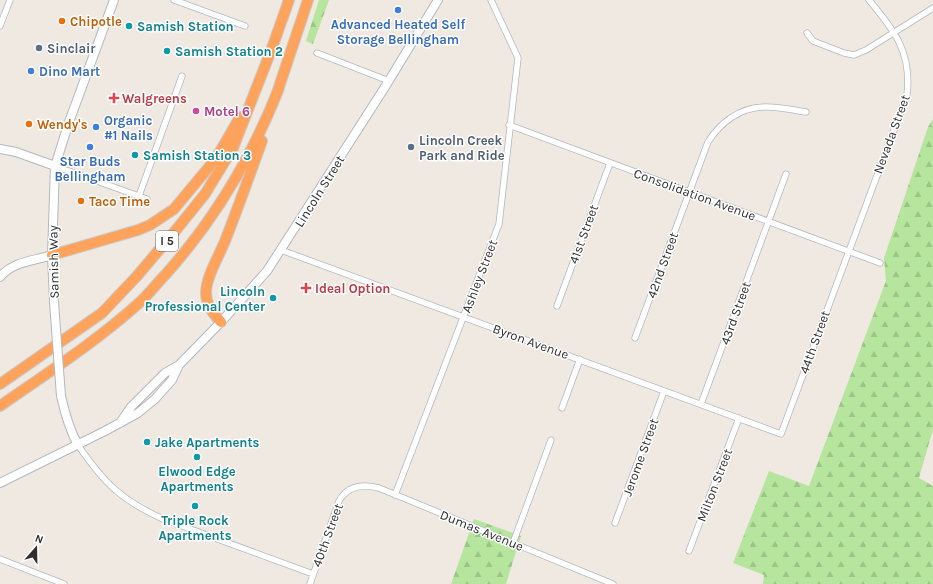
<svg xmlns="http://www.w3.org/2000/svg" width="933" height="584" viewBox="0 0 933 584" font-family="Karla,sans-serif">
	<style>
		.forest { fill: url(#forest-firs) }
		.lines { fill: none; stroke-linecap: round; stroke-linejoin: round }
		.street-casing { stroke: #b4b7c1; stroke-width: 7 }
		.secondary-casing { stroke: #b4b7c1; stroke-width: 10 }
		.highway-casing { stroke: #c9c9c9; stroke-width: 12 }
		.street { stroke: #fff; stroke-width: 5.5 }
		.secondary { stroke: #fff; stroke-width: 8 }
		.highway { stroke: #ffa35c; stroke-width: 10 }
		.secondary-bridge-casing { stroke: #b4b7c1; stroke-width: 10; stroke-linecap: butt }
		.secondary-bridge { stroke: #fff; stroke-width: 8 }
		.shop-dot { fill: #3f7fe0; stroke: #fff; stroke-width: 1.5 }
		.food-dot { fill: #e8710a; stroke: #fff; stroke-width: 1.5 }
		.culture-dot { fill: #0f9aa8; stroke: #fff; stroke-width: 1.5 }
		.service-dot { fill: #5c6f8a; stroke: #fff; stroke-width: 1.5 }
		.health-dot { fill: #e0444e; stroke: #fff; stroke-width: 1.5 }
		.hotel-dot { fill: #d1479c; stroke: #fff; stroke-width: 1.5 }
		.labels { text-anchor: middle; stroke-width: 3; stroke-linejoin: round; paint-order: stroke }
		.shield { fill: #fff; stroke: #6d6d6d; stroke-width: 1 }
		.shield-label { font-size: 12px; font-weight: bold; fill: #2e2e2e }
		.food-label { font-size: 13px; font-weight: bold; fill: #c56008; stroke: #fff; text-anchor: start }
		.shop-label { font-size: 13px; font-weight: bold; fill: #366cbe; stroke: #fff }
		.culture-label { font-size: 13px; font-weight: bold; fill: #0d838f; stroke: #fff; text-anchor: start }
		.service-label { font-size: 13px; font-weight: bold; fill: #4e5e75; stroke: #fff; text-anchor: start }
		.health-label { font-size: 13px; font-weight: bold; fill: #be3a42; stroke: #fff; text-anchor: start }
		.hotel-label { font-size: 13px; font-weight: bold; fill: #b23c85; stroke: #fff; text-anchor: start }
		.street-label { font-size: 13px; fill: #2e2e2e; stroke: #fff }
	</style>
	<defs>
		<pattern id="forest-firs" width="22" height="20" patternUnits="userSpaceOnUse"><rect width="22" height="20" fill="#b6e59e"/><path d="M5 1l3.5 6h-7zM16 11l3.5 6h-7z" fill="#9dc588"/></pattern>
	</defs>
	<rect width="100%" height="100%" fill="#efe9e1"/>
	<!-- forest -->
	<path class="forest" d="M319 0H329L313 44 306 41Z
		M933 119V429L919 478 933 486V584H763L764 575 733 563 769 471 809 486 886 281 884 258 928 127Z
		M474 519 521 536 506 584H451Z"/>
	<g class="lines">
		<defs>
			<path id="street" d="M174 0 245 26
				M0 26 10 0
				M807 33 813 41 844 53 854 55 866 50 933 8
				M317 53 389 81
				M509 125 880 263
				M55 166 147 199
				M139 196 182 76
				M281 250 781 434 907 95C912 53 895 31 869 0
				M557 306 610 163
				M635 338 708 142C720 123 739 108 763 107 777 106 792 110 806 112
				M701 404 786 174
				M562 408 580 359
				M78 445C104 483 121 500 163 519L313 574
				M395 495 499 224 518 58 491 0
				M615 523 664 391
				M513 543 551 440
				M689 551 739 418
				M0 559 64 584
				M310 584 339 501C348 485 363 484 379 488L613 584"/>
			<path id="secondary" d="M0 149 16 152 55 166
				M0 277C13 261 34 261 52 255
				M54 302 52 255 55 166 69 122 114 0
				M61 396C65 414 69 429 78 445
				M120 423 131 407 165 373 179 365 221 322 267 271 385 87 438 0
				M0 483 105 431 138 413 155 399 172 380 179 365"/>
			<path id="highway" d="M277 93 308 0
				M52 255 138 230 150 225 174 209 209 167 221 150 240 117
				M221 322C213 314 206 305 206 293 206 277 219 256 225 241 238 208 250 174 262 141
				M0 384 102 313 137 276 176 230 205 194 233 148 272 48 289 0
				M0 406C46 374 97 341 139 303 149 294 157 283 166 274 215 219 252 157 279 88"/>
		</defs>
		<!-- street casing -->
		<use href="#street" class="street-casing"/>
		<!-- secondary casing -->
		<use href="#secondary" class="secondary-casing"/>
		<!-- highway casing -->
		<use href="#highway" class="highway-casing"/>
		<!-- street -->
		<use href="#street" class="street"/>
		<!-- secondary -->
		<use href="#secondary" class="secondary"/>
		<!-- highway -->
		<use href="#highway" class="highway"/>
		<defs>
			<path id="secondary-bridge" d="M54 302 61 396"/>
		</defs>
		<!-- secondary-bridge casing -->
		<use href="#secondary-bridge" class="secondary-bridge-casing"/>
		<!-- secondary-bridge -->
		<use href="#secondary-bridge" class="secondary-bridge"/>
	</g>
	<!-- markers -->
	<g class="shop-dot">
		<circle cx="398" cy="10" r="4"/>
		<circle cx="31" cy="71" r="4"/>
		<circle cx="96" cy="127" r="4"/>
		<circle cx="90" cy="147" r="4"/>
	</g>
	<g class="food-dot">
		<circle cx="62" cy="21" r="4"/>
		<circle cx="29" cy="124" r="4"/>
		<circle cx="81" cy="201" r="4"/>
	</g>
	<g class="culture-dot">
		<circle cx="129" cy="26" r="4"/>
		<circle cx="167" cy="51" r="4"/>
		<circle cx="135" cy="155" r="4"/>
		<circle cx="273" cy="298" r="4"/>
		<circle cx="147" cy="442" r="4"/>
		<circle cx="197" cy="457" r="4"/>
		<circle cx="195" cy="506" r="4"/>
	</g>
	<g class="service-dot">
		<circle cx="39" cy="48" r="4"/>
		<circle cx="411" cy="147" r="4"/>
	</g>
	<g class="health-dot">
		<path d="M112 92h4v4h4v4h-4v4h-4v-4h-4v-4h4z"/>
		<path d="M304 282h4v4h4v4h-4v4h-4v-4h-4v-4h4z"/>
	</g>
	<circle class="hotel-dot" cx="196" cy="111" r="4"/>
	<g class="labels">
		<!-- shield labels -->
		<rect class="shield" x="156" y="231" width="22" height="20" rx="3"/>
		<g class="shield-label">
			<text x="167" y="245">I 5</text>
		</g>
		<!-- food labels -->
		<g class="food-label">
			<text x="70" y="26">Chipotle</text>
			<text x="37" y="129">Wendy's</text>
			<text x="89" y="206">Taco Time</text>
		</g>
		<!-- shop labels -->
		<g class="shop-label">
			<text x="398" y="29">Advanced Heated Self<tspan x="398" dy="15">Storage Bellingham</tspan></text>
			<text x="39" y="76" text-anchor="start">Dino Mart</text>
			<text x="104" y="125" text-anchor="start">Organic<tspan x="104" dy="15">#1 Nails</tspan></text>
			<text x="90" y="166">Star Buds<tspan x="90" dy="15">Bellingham</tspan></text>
		</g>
		<!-- culture labels -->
		<g class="culture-label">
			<text x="137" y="31">Samish Station</text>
			<text x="175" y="56">Samish Station 2</text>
			<text x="143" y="160">Samish Station 3</text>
			<text x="265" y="296" text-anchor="end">Lincoln<tspan x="265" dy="15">Professional Center</tspan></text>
			<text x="155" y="447">Jake Apartments</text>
			<text x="197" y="476" text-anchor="middle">Elwood Edge<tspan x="197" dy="15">Apartments</tspan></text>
			<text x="195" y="525" text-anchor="middle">Triple Rock<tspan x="195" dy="15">Apartments</tspan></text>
		</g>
		<!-- service labels -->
		<g class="service-label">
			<text x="47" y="53">Sinclair</text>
			<text x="419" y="145">Lincoln Creek<tspan x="419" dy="15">Park and Ride</tspan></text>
		</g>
		<!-- health labels -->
		<g class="health-label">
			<text x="122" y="103">Walgreens</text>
			<text x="315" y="293">Ideal Option</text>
		</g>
		<!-- hotel labels -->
		<g class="hotel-label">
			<text x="204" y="116">Motel 6</text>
		</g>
		<!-- street labels -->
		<g class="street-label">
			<text transform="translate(891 134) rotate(-70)" y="5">Nevada Street</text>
			<text transform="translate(319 191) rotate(-58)" y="5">Lincoln Street</text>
			<text transform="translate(695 194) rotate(20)" y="5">Consolidation Avenue</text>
			<text transform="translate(583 234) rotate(-70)" y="5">41st Street</text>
			<text transform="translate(53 262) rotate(-91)" y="5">Samish Way</text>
			<text transform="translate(662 265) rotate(-70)" y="5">42nd Street</text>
			<text transform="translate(479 276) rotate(-69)" y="5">Ashley Street</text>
			<text transform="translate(735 313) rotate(-70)" y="5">43rd Street</text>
			<text transform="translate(531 341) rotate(20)" y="5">Byron Avenue</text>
			<text transform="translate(814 342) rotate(-70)" y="5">44th Street</text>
			<text transform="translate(640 457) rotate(-70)" y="5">Jerome Street</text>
			<text transform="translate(714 485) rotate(-69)" y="5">Milton Street</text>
			<text transform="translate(482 530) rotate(22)" y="5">Dumas Avenue</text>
			<text transform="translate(327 535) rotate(-70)" y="5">40th Street</text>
		</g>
	</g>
	<!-- north arrow -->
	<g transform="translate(36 548) rotate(20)" stroke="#ffffff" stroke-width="3" paint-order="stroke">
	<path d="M0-3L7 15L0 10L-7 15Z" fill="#2e2e2e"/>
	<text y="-6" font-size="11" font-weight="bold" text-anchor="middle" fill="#2e2e2e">N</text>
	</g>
</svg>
